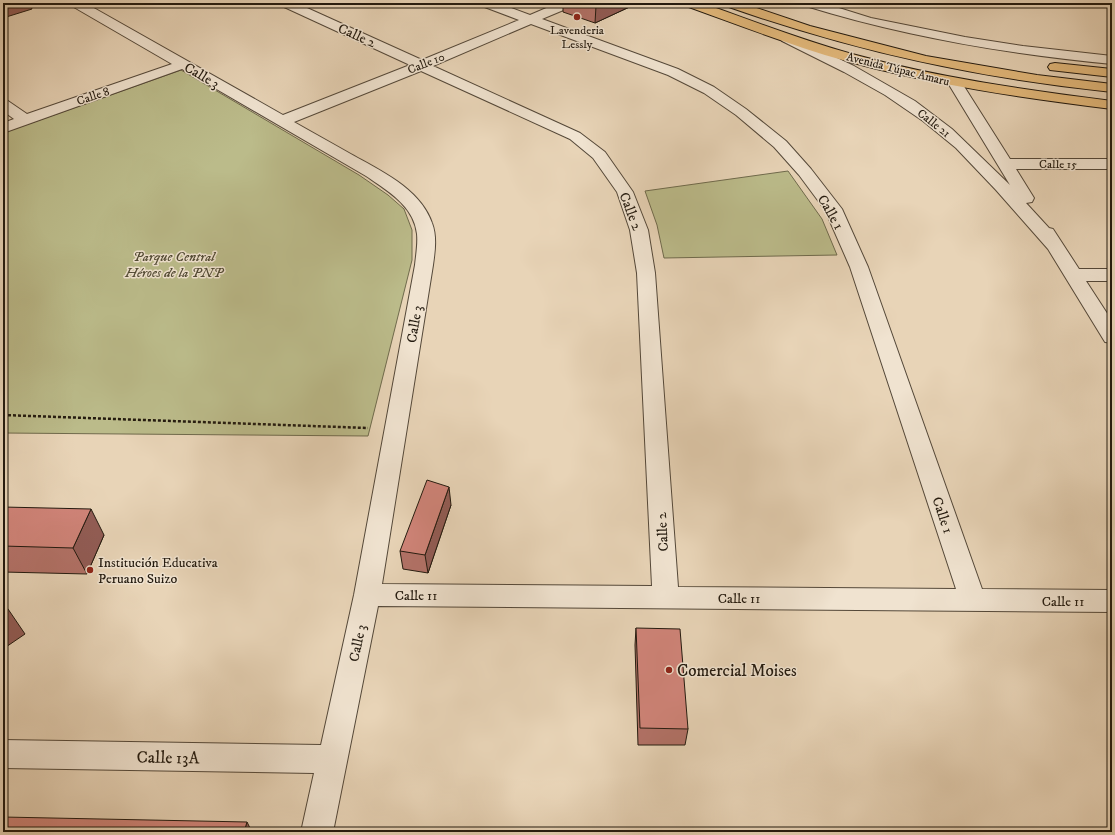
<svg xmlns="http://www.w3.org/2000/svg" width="1115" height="835" viewBox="0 0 1115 835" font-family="'IM FELL DW Pica',serif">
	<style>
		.green { fill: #bbbb8a; stroke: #6f6a4c }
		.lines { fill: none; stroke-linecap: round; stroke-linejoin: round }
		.minor-casing { stroke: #544839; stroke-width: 2 }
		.major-casing { stroke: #231a0f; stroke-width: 2 }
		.highway-casing { stroke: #231a0f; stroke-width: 2 }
		.path-far1 { stroke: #231a0f; stroke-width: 1.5; stroke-dasharray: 2 1.5; stroke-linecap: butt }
		.path { stroke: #231a0f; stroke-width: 2.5; stroke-dasharray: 3 2; stroke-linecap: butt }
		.minor { fill: #f0e3d0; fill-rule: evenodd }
		.major { fill: #e4ba7c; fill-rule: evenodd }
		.highway { fill: #e4ba7c; fill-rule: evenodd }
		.wall { fill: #b37268; stroke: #231a0f }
		.shaded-wall { fill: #925c55; stroke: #231a0f }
		.building { fill: #d08479; stroke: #231a0f }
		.poi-dot { fill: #8f2418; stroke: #f0e3d0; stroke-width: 1.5 }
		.labels { text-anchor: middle; stroke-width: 3; stroke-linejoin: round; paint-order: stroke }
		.far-poi-label { font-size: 12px; fill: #231a0f; stroke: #f0e3d0 }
		.far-street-label { font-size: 12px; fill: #231a0f; stroke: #f0e3d0 }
		.street-label { font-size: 14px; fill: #231a0f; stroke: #f0e3d0 }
		.park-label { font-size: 14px; font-style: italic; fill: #514a34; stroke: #f0e3d0 }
		.poi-label { font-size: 14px; fill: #231a0f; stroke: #f0e3d0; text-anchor: start }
		.near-poi-label { font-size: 17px; fill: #231a0f; stroke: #f0e3d0; text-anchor: start }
		.near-street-label { font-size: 17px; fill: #231a0f; stroke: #f0e3d0 }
	</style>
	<rect width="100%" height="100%" fill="#e8d4b7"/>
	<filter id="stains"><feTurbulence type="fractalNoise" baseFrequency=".005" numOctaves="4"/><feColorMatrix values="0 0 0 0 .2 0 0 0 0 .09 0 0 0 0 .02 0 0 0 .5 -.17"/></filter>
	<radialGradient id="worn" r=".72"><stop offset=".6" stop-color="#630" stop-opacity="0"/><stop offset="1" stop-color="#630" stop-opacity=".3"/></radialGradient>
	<!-- green -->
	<path class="green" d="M181 70 359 175 388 195 404 209 412 230V260L368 436 3 433V133Z
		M788 171 822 219 837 255 664 258 657 225 645 191Z"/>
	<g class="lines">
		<defs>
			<path id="minor" d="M70 3H85L283 115 410 65 282 6 280 3H296L422 60 519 20 482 6 480 3H498L530 15 558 3H575L573 6 542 19 678 69 714 87 746 109 786 141 811 169 842 209 868 267 982 589 1112 590V612L378 606 333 832H301L314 773 3 768V740L321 745 354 595 415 265C416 255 418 244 417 234 414 206 388 191 366 176L182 69 3 133V123L14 119 3 111V100L8 101 27 114 172 64 72 6ZM531 24 668 75 704 93 736 115 774 147 799 175 825 210 850 267 956 589 678 587 655 273 648 230 633 192 605 152 580 133 433 66ZM421 71 570 139 593 158 617 192 630 230 637 273 652 586 382 584 433 265C435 251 437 236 432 223 420 188 379 170 349 153 331 143 312 132 294 122Z
				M804 3H823L871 18 965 37 1023 46 1112 56V64C1008 54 906 37 806 6Z
				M787 34 854 66 915 101 952 129 1010 185 948 83 950 80 955 79 960 80 1010 159H1112V169H1016L1034 198 1032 202 1026 203 1049 228 1053 229 1079 269H1112V281H1086L1112 321V343L1105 342 1048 249 996 190 956 148 923 121 885 95 844 72 782 41 780 38 782 35Z"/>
			<path id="major" d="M684 3H702C753 21 804 41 856 55 940 78 1026 90 1112 101V109C1023 98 933 85 846 61 792 46 739 25 686 6Z"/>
			<path id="highway" d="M724 3H742L810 26 926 56 1037 75 1112 84V92C977 78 854 51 726 6Z
				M1055 63 1112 69V77L1050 70 1048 67 1050 64Z"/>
		</defs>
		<!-- minor casing -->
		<use href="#minor" class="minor-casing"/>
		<!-- major casing -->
		<use href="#major" class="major-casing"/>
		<!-- highway casing -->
		<use href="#highway" class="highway-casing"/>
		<!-- path-far1 -->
		<path class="path-far1" d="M1076 3 1112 4"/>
		<!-- path -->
		<path class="path" d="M3 415 368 428"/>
		<!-- minor -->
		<use href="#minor" class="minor"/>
		<!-- major -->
		<use href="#major" class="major"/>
		<!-- highway -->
		<use href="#highway" class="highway"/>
	</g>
	<!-- wall -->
	<path class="wall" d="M538 3H554L547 6Z
		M563 3H638L595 23 563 12Z
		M451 505 428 573 403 569 400 551Z
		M3 507 104 535 87 574 3 572Z
		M636 628 688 729 685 745H638L635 645Z"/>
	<!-- shaded-wall -->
	<path class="shaded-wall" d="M3 3H30L32 9 3 18Z
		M547 3H554L547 6Z
		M602 3H638L595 23 596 6Z
		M449 487 451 505 428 573 425 555Z
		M91 509 104 535 87 574 73 548Z
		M8 609 25 634 3 649V612Z
		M247 822 252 832H244Z"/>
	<!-- building -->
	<path class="building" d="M587 3H602L596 6Z
		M427 480 449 487 425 555 400 551Z
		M3 507 91 509 73 548 3 546Z
		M3 603 8 609 3 612Z
		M636 628 680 629 688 729 640 728Z
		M3 817 247 822 244 832H3Z"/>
	<!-- markers -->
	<g class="poi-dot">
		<circle cx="577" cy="17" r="4"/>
		<circle cx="90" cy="570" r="4"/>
		<circle cx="669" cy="670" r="4"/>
	</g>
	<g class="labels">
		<!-- far-poi labels -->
		<g class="far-poi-label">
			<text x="577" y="34">Lavenderia<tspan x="577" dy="14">Lessly</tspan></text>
		</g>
		<!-- far-street labels -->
		<g class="far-street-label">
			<text transform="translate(426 63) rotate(-22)" y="4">Calle 10</text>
			<text transform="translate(898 69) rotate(14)" y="4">Avenida Túpac Amaru</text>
			<text transform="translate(93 96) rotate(-19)" y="4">Calle 8</text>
			<text transform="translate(934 123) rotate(38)" y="4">Calle 21</text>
			<text x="1058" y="168">Calle 15</text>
		</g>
		<!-- street labels -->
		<g class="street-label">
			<text transform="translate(357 35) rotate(24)" y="5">Calle 2</text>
			<text transform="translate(202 75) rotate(30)" y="5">Calle 3</text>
			<text transform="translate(631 211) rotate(69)" y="5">Calle 2</text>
			<text transform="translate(831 212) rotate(60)" y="5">Calle 1</text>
			<text transform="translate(414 324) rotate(-80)" y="5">Calle 3</text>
			<text transform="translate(943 515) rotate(71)" y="5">Calle 1</text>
			<text transform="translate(662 532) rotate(-93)" y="5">Calle 2</text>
			<text x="416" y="600">Calle 11</text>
			<text x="739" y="603">Calle 11</text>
			<text x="1063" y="606">Calle 11</text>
			<text transform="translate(357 643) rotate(-78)" y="5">Calle 3</text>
		</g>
		<!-- park labels -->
		<g class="park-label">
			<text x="174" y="261">Parque Central<tspan x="174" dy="16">Héroes de la PNP</tspan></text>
		</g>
		<!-- poi labels -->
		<g class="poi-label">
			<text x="98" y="567">Institución Educativa<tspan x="98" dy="16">Peruano Suizo</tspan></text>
		</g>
		<!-- near-poi labels -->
		<g class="near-poi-label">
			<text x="677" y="676">Comercial Moises</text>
		</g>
		<!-- near-street labels -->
		<g class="near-street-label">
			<text transform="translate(168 757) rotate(1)" y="6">Calle 13A</text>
		</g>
	</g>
	<!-- margin -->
	<rect width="1115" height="835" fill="none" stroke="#e8d4b7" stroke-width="16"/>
	<rect x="4" y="4" width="1107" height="827" fill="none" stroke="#231a0f" stroke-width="2"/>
	<rect x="8" y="8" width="1099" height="819" fill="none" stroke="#231a0f"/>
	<rect width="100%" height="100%" filter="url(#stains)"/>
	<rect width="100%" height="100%" fill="url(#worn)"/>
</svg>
